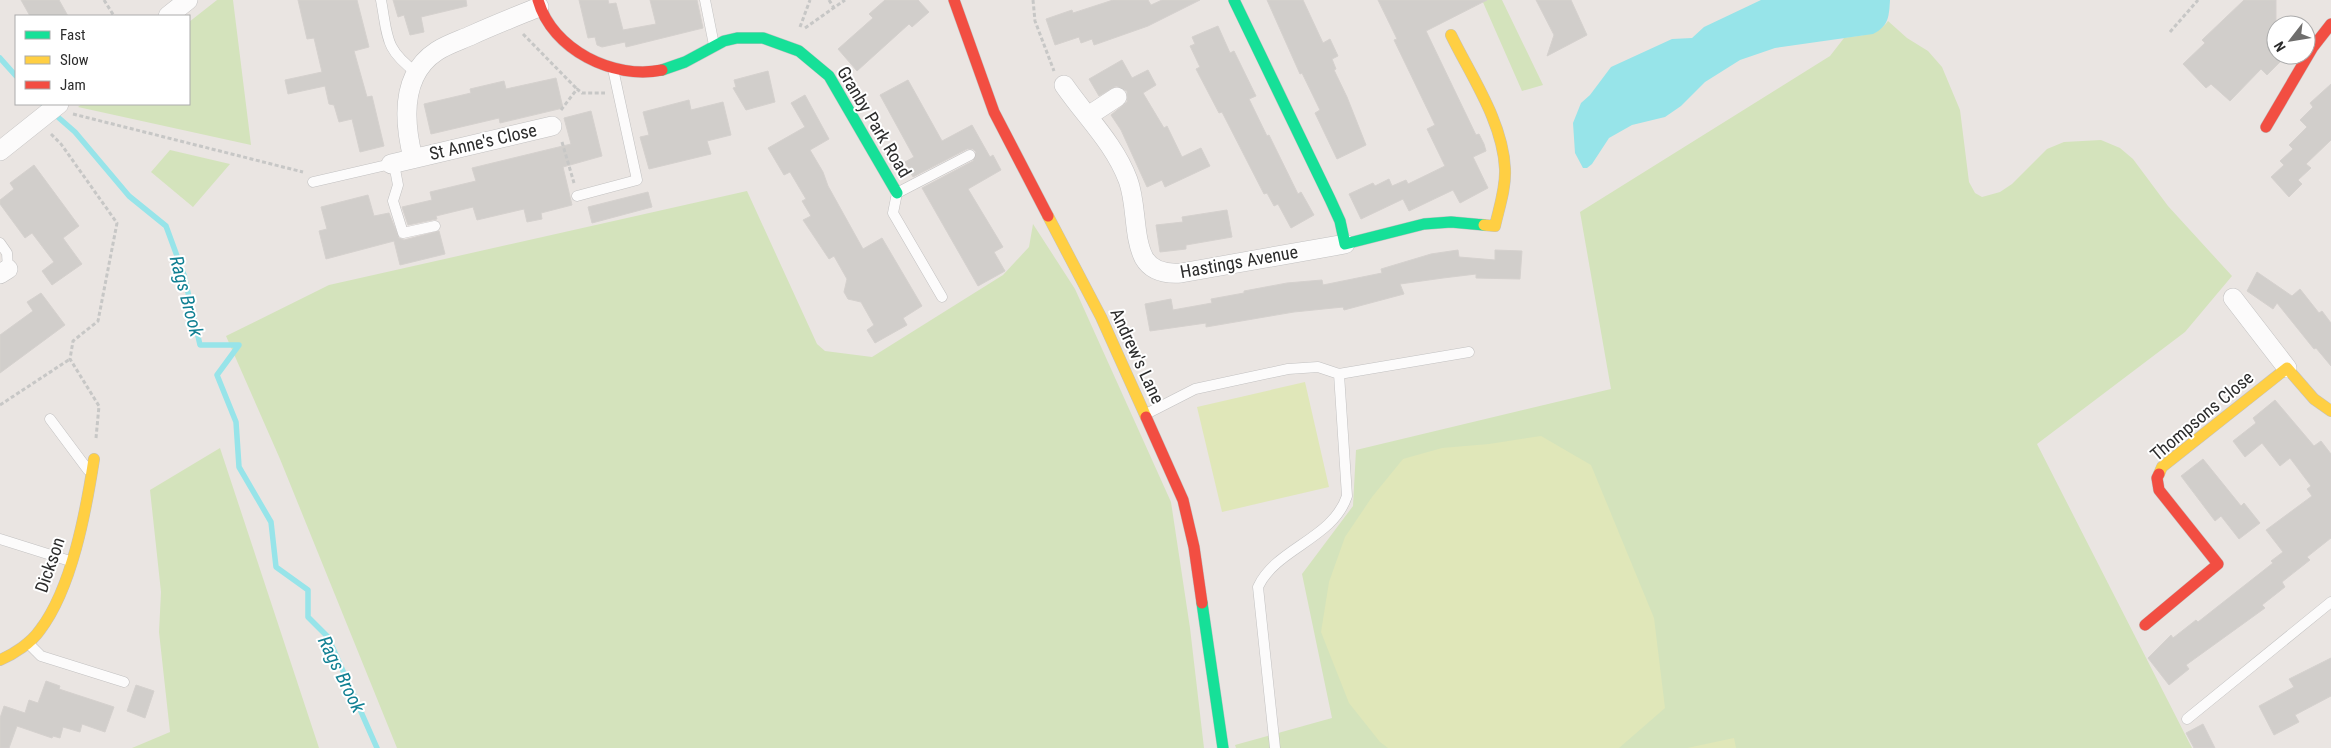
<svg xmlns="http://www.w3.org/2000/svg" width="2331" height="748" viewBox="0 0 2331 748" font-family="'Roboto Condensed',sans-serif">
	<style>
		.green { fill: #d4e3bc }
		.pitch { fill: #e0e7b9 }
		.water { fill: #97e4e9 }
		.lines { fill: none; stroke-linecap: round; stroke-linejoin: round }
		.stream { stroke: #97e4e9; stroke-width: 5.5 }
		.building { fill: #d1cecb; stroke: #d5d1ce }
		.lane-casing { stroke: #c2c1c1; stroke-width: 11 }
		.street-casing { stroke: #c2c1c1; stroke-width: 20 }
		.fast-casing { stroke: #c2c1c1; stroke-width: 12 }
		.slow-casing { stroke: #c2c1c1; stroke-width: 12 }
		.jam-casing { stroke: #c2c1c1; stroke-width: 12 }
		.path { stroke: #c7c7c6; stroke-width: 3; stroke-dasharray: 4 2.5; stroke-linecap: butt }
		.lane { stroke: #fcfbfb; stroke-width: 10 }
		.street { stroke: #fcfbfb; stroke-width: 19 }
		.fast { stroke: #16e098; stroke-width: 11 }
		.slow { stroke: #ffcf43; stroke-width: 11 }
		.jam { stroke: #f24e42; stroke-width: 11 }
		.labels { text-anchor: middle; stroke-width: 4; stroke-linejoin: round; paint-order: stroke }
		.street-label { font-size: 18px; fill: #2c2c2c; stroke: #fff }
		.water-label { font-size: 19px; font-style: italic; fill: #118093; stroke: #fff }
	</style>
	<rect width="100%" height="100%" fill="#eae5e2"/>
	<!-- green -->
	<path class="green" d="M217 0H233L251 145 78 107 82 104H189V22Z
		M1482 0H1502L1543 85 1522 91Z
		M1888 21 1907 38 1928 51 1942 67 1960 110 1969 182 1975 193 1982 197 2000 192 2012 184 2047 149 2064 142 2101 140 2120 148 2133 159 2168 206 2232 276 2185 332 2037 444 2192 748H1236L1235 745 1332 718 1302 574 1353 506 1356 450 1611 389 1580 212 1830 56 1844 38C1861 35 1877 36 1888 21Z
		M170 150 230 164 193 207 151 172Z
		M747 191 817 344 825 351 872 357 1003 275 1029 247 1033 224 1075 289 1171 502 1190 628 1204 748H397L280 459 226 336 329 285Z
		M220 448 319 748H132L170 732 159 632 161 592 150 490Z"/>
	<!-- pitch -->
	<path class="pitch" d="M1305 382 1329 487 1222 512 1197 407Z
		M1541 436 1591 465 1654 618 1665 708 1619 748H1388L1380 742 1349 703 1321 632 1329 582 1345 537 1372 497 1403 459 1442 448 1489 444Z
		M1734 738 1736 748H1687Z"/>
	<!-- water -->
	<path class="water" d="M1761 0H1890C1889 16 1889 26 1873 34L1775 48 1740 60 1705 82 1681 106 1665 117 1632 125 1609 138 1592 164 1587 168H1583L1575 153 1573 123 1581 103 1590 95 1611 67 1672 39 1692 38 1704 27Z"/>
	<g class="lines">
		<!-- stream -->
		<path class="stream" d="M0 58 16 76
			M43 104 75 132 129 196 166 226 184 275 200 345H239L217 375 236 422 239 467 271 522 276 567 308 590V617L328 637 377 748"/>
	</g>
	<!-- building -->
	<path class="building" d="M21 0H59L68 16H30Z
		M298 0H357L369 47 354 51 367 97 372 96 384 146 360 152 352 119 339 122 334 105 329 104 325 86 288 94 285 80 322 72 314 38 307 39Z
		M393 0H466L467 6 421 17 424 32 410 35 404 15 398 17Z
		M579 0H608L609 4 616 3 623 30 656 24 650 0H697L703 28 626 47 625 42 602 47 597 45 595 37 588 38Z
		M885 0H918L929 12 912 27 909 24 857 71 838 49 873 18 869 14Z
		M1113 0H1148L1151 5 1162 0H1200L1148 26 1094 45 1092 39 1081 43 1079 37 1055 45 1046 19 1072 10 1073 13Z
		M1267 0H1303L1323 43 1330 39 1338 56 1332 59 1336 69 1334 70 1347 97 1366 145 1337 159 1315 113 1320 110 1302 73 1300 74Z
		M1378 0H1487L1426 31 1476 135 1479 134 1484 144 1486 151 1473 157 1488 188 1460 203 1453 190 1409 211 1403 199 1361 219 1349 194 1373 183 1375 186 1389 179 1392 186 1406 180 1408 184 1445 166 1427 129 1435 125 1394 40 1397 39Z
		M1536 0H1571L1587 35 1547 56 1554 35Z
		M2244 0H2276V55L2285 57 2267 75 2261 69 2230 101 2211 84 2206 88 2183 64 2205 43 2202 40Z
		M1218 26 1230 53 1234 51 1256 96 1249 99 1267 136 1269 135 1298 194 1301 192 1314 215 1291 228 1278 204 1274 206 1267 193 1264 194 1222 112 1219 113 1196 69 1200 67 1190 46 1195 44 1192 37Z
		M1122 60 1132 78 1148 70 1156 85 1143 93 1164 128 1167 126 1182 157 1201 148 1210 166 1165 187 1162 180 1147 187 1121 130 1111 115 1127 102V91L1116 86 1099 96 1089 79Z
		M768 71 775 102 746 110 733 88 736 87 734 80Z
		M556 78 563 108 500 123 499 118 431 134 424 104 471 93 470 89 504 81 506 89Z
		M908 80 942 141 972 125 990 157 993 155 1001 170 968 189 1003 247 994 252 1005 271 978 286 922 188 973 161 976 152 973 149H967L913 177 905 162 914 157 880 95Z
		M2331 84V140L2306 164 2311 168 2298 180 2302 184 2289 197 2271 177 2284 165 2280 161 2293 149 2289 145 2307 127 2300 120 2313 107 2310 103Z
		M805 95 829 139 810 150 823 172 828 186 863 249 882 238 922 306 903 318 907 325 875 343 867 330 874 325 861 302 848 299 844 292 847 279 834 256 829 259 803 220 811 216 802 201 806 199 790 172 784 175 768 148 805 127 791 103Z
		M689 100 691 110 723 102 731 135 707 141 711 154 649 169 640 137 649 135 643 112Z
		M591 111 602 156 563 167 572 205 541 213 542 219 527 222 524 209 477 220 473 207 436 216 437 219 408 225 402 207 432 200 430 192 476 181 472 168 571 144 564 118Z
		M34 165 79 226 63 238 82 264 52 285 42 271 54 262 32 233 25 238 0 204V200L14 189 10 183Z
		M648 192 652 207 592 223 588 207Z
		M368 195 374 216 389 213 399 238 404 240 439 231 445 254 400 265 394 241 326 259 319 231 327 229 321 207Z
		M1227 210 1232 237 1186 245V249L1160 252 1156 225 1183 222 1182 217Z
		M1458 250 1459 257 1495 260V250L1522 251 1520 279 1476 278V274L1443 278 1400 284 1404 294 1344 310 1343 307 1294 312 1206 327V323L1150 331 1145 304 1171 299 1173 310 1212 303 1211 299 1244 293V291L1287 283 1322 280 1323 285 1382 273 1381 269 1431 254Z
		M2257 272 2292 296 2300 289 2319 313 2322 311 2331 323V366L2316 348 2314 349 2277 303 2273 309 2247 291Z
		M41 293 65 325 0 373V335L33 311 27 302Z
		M2275 400 2314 446 2321 441 2331 454V538L2307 557 2310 560 2282 582 2285 587 2262 605 2265 608 2186 665 2189 669 2169 685 2148 658 2171 635 2173 638 2196 620 2198 622 2273 563 2271 561 2283 552 2266 530 2312 496 2307 489 2311 486 2290 458 2280 466 2262 443 2245 457 2233 441 2256 423 2253 418Z
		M2203 459 2241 506 2244 503 2260 523 2239 539 2221 516 2215 521 2181 476Z
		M2331 658V696L2295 715 2299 722 2274 735 2259 706 2294 687 2289 679Z
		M46 681 60 686 59 689 114 707 105 732 82 724 80 732 63 727 60 738 53 736 52 738 17 726 9 748H0V718L4 706 25 713 29 700 38 703Z
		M136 685 154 691 145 718 127 711Z
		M2203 724 2215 748H2194L2186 733Z"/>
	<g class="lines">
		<defs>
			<path id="lane" d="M381 0C388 37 384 49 417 73
				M705 0 714 45
				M394 164 398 185 393 201 403 233 435 226
				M313 182 391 164
				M577 196 637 180 613 69
				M0 243 7 253 8 269
				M942 297 893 213 897 193 970 155
				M1339 374 1469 352
				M1146 414 1195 389 1288 369 1318 367 1339 374 1347 496C1333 539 1276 548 1258 587L1275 748
				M50 419 88 470
				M0 539 70 561
				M28 643 41 656 124 682
				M2187 719 2331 602"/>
			<path id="street" d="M168 16 188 0
				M1064 85C1086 117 1114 143 1128 180 1137 204 1133 237 1144 258 1152 272 1167 274 1181 273L1345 244
				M1088 116 1117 97
				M0 151 59 104
				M413 158C404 122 400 75 437 51 448 44 461 40 472 35 494 25 517 16 539 7
				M391 164 552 126
				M0 274 8 269
				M2233 298 2287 368"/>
			<path id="fast" d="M1234 0 1330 199 1340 221 1345 244 1424 224 1451 222 1484 225
				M662 70 685 62 724 41 737 38H763L799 51 829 76 897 193
				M1202 603 1223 748"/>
			<path id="slow" d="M1451 35C1471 76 1503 122 1505 169 1506 188 1499 208 1495 226L1484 225
				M1048 216 1101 317 1146 417
				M2159 474 2162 467 2287 368 2314 399 2331 411
				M0 660C14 654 31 643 40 630 72 588 86 511 94 459"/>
			<path id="jam" d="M538 0C552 50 614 80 662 70
				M954 0 994 112 1048 216
				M2266 127 2313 47 2331 24
				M1146 417 1183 500 1194 547 1202 603
				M2145 625 2218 564 2159 490 2157 478 2159 474"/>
		</defs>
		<!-- lane casing -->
		<use href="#lane" class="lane-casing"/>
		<!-- street casing -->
		<use href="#street" class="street-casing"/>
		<!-- fast casing -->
		<use href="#fast" class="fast-casing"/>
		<!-- slow casing -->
		<use href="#slow" class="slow-casing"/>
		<!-- jam casing -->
		<use href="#jam" class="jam-casing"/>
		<!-- path -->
		<path class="path" d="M104 0 114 16
			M829 0 834 8
			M1033 0 1035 21 1054 71
			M800 27 810 0
			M805 28 845 0
			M2170 32 2198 0
			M523 34 577 89
			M561 110 577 89 582 93H605
			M73 114 303 172
			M51 134 61 144 117 223 98 321 73 341 70 359 99 406 96 438
			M562 142 574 183
			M0 405 70 359"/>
		<!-- lane -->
		<use href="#lane" class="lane"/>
		<!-- street -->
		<use href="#street" class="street"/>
		<!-- fast -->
		<use href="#fast" class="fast"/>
		<!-- slow -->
		<use href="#slow" class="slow"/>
		<!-- jam -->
		<use href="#jam" class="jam"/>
	</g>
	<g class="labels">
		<!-- street labels -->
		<g class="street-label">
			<text transform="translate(874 122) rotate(59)" y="6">Granby Park Road</text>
			<text transform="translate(483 142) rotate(-13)" y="6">St Anne's Close</text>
			<text transform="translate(1239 262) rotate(-10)" y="6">Hastings Avenue</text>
			<text transform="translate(1137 356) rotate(65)" y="6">Andrew's Lane</text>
			<text transform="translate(2202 416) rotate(-40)" y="6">Thompsons Close</text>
			<text transform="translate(50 565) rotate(-71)" y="6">Dickson</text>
		</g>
		<!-- water labels -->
		<g class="water-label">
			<text transform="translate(187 296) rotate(75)" y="7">Rags Brook</text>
			<text transform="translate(342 674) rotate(64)" y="7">Rags Brook</text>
		</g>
	</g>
	<!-- legend -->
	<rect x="15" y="15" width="175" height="90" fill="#ffffff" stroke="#ababab"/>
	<rect x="25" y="31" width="25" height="8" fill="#16e098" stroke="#ababab"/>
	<text x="60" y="40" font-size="15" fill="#2c2c2c">Fast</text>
	<rect x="25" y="56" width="25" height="8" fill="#ffcf43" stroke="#ababab"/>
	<text x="60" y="65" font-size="15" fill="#2c2c2c">Slow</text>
	<rect x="25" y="81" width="25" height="8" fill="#f24e42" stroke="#ababab"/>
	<text x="60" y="90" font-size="15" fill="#2c2c2c">Jam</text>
	<!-- north arrow -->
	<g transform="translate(2291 40) rotate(239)"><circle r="24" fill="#ffffff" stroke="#ababab"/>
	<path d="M0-4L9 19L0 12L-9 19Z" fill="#6e6d6c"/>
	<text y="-8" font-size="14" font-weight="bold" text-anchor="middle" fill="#2c2c2c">N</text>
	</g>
</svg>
